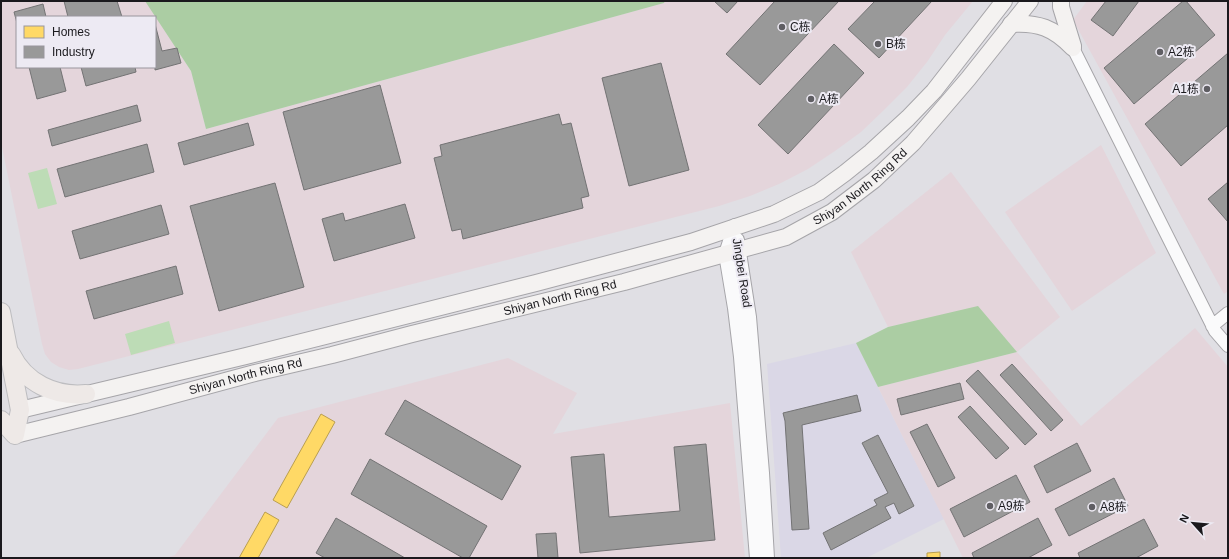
<svg xmlns="http://www.w3.org/2000/svg" width="1229" height="559" viewBox="0 0 1229 559" font-family="Arial,'Noto Sans SC',sans-serif">
	<style>
		.commercial { fill: #dad7e6 }
		.industrial { fill: #e4d5db; fill-rule: evenodd }
		.green { fill: #bddcb6 }
		.forest { fill: #abcda3 }
		.homes { fill: #ffd966; stroke: #ba9f50 }
		.industry { fill: #999; stroke: #737374 }
		.lines { fill: none; stroke-linecap: round; stroke-linejoin: round }
		.minor-casing { stroke: #a6a5a9; stroke-width: 14 }
		.tertiary-casing { stroke: #a6a5a9; stroke-width: 16 }
		.secondary-casing { stroke: #a6a5a9; stroke-width: 18 }
		.primary-casing { stroke: #bdbdc0; stroke-width: 20 }
		.minor { stroke: #fafafb; stroke-width: 12 }
		.tertiary { stroke: #fafafb; stroke-width: 14 }
		.secondary { stroke: #f4f2f1; stroke-width: 16 }
		.primary { stroke: #eee9e7; stroke-width: 18 }
		.poi-dot { fill: #5f5e63; stroke: #edeaf3; stroke-width: 1.5 }
		.labels { text-anchor: middle; stroke-width: 4; stroke-linejoin: round; paint-order: stroke }
		.poi-label { font-size: 12px; fill: #1a191d; stroke: #edeaf3; text-anchor: start }
		.street-label { font-size: 12px; fill: #1a191d; stroke: #edeaf3 }
	</style>
	<rect width="100%" height="100%" fill="#e0dfe4"/>
	<!-- commercial -->
	<path class="commercial" d="M856 343 944 519 866 558H781L767 364Z"/>
	<!-- industrial -->
	<path class="industrial" d="M1 1H146L191 71 206 129 664 3 665 1H973L945 35 927 62 907 87 884 110 861 132 835 151 808 169 779 184 750 196 719 206 78 369 69 370 59 367 51 362 45 354 42 344 1 142ZM17 17H155V67H17Z
		M1087 1H1228V291L1224 294 1073 20Z
		M1101 145 1156 253 1072 311 1005 212Z
		M951 172 1060 317 1017 352 1081 426 1195 328 1228 367V558H963L878 387 1017 352 978 307 888 327 851 252Z
		M508 358 577 393 553 434 730 403 745 558H166L175 555 278 418Z"/>
	<!-- green -->
	<path class="green" d="M47 168 57 204 38 209 28 173Z
		M169 321 175 343 131 355 125 334Z"/>
	<!-- forest -->
	<path class="forest" d="M145 1H665L664 3 206 129 191 71Z
		M978 306 1017 352 878 387 856 343 888 327Z"/>
	<!-- homes -->
	<path class="homes" d="M321 414 335 422 287 508 273 500Z
		M265 512 279 520 258 558H239Z
		M940 552V558H927V553Z"/>
	<!-- industry -->
	<path class="industry" d="M64 1H117L122 17H68Z
		M714 1H738L727 13Z
		M775 1H839L760 85 726 54Z
		M875 1H932L879 58 848 29Z
		M1106 1H1139L1113 36 1091 20Z
		M1183 1H1186L1215 35 1134 104 1104 68Z
		M43 4 46 17H17V23L14 12Z
		M155 24 162 51 177 48 181 63 155 70Z
		M834 44 864 73 788 154 758 125Z
		M1228 53V125L1181 166 1145 124Z
		M661 63 689 170 629 186 602 78Z
		M29 67H60L66 91 37 99Z
		M81 67H135L136 72 86 86Z
		M380 85 401 163 304 190 283 112Z
		M137 105 141 121 52 146 48 130Z
		M559 114 562 125 571 123 589 196 581 198 583 208 463 239 461 229 452 231 434 158 442 156 440 145Z
		M248 123 254 145 184 165 178 143Z
		M147 144 154 172 65 197 57 169Z
		M1228 182V222L1208 199Z
		M275 183 304 287 219 311 190 206Z
		M405 204 415 238 334 261 322 219 343 213 345 221Z
		M161 205 169 234 80 259 72 231Z
		M176 266 183 294 94 319 86 291Z
		M1012 364 1063 420 1051 431 1000 375Z
		M978 370 1037 434 1025 445 966 381Z
		M960 383 964 399 901 415 897 399Z
		M857 395 861 411 802 425 809 529 792 530 785 421 783 413Z
		M405 400 521 466 502 500 385 434Z
		M970 406 1009 448 996 459 958 417Z
		M927 424 955 478 938 487 910 432Z
		M878 435 914 506 899 514 894 503 885 507 891 518 831 550 823 533 877 505 874 500 888 493 862 443Z
		M1077 443 1091 471 1047 493 1034 466Z
		M706 444 715 540 580 553 571 457 604 454 609 517 680 511 674 447Z
		M370 459 487 526 469 558H463L351 494Z
		M1016 475 1030 502 964 537 950 509Z
		M1114 478 1128 506 1069 536 1055 509Z
		M336 518 405 558H325L316 553Z
		M1038 518 1052 545 1028 558H974L972 553Z
		M1144 519 1158 546 1136 558H1080L1078 553Z
		M556 533 558 558H538L536 534Z"/>
	<g class="lines">
		<defs>
			<path id="minor" d="M1073 48 1215 331 1228 346
				M1212 326 1228 313"/>
			<path id="tertiary" d="M735 226 726 254 735 308 741 357 757 558
				M737 240 749 317 762 473 767 558"/>
			<g id="secondary">
				<path d="M1061 1V7L1073 46"/>
				<path d="M1011 24C1038 22 1054 28 1073 48"/>
				<path d="M20 410 246 356 536 283 691 242 774 214 819 192 845 173 871 152 908 118 934 91 1004 1"/>
				<path id="s1" d="M15 435 129 407 255 373 332 355 412 334 624 282 786 237 832 212 874 180 913 143 968 79 1030 1"/>
			</g>
			<path id="primary" d="M1 312 20 410 15 435
				M11 354C25 383 55 397 86 394
				M1 420 15 435"/>
		</defs>
		<!-- minor casing -->
		<use href="#minor" class="minor-casing"/>
		<!-- tertiary casing -->
		<use href="#tertiary" class="tertiary-casing"/>
		<!-- secondary casing -->
		<use href="#secondary" class="secondary-casing"/>
		<!-- primary casing -->
		<use href="#primary" class="primary-casing"/>
		<!-- minor -->
		<use href="#minor" class="minor"/>
		<!-- tertiary -->
		<use href="#tertiary" class="tertiary"/>
		<!-- secondary -->
		<use href="#secondary" class="secondary"/>
		<!-- primary -->
		<use href="#primary" class="primary"/>
	</g>
	<!-- markers -->
	<g class="poi-dot">
		<circle cx="782" cy="27" r="4"/>
		<circle cx="878" cy="44" r="4"/>
		<circle cx="1160" cy="52" r="4"/>
		<circle cx="1207" cy="89" r="4"/>
		<circle cx="811" cy="99" r="4"/>
		<circle cx="990" cy="506" r="4"/>
		<circle cx="1092" cy="507" r="4"/>
	</g>
	<g class="labels">
		<!-- poi labels -->
		<g class="poi-label">
			<text x="790" y="31">C栋</text>
			<text x="886" y="48">B栋</text>
			<text x="1168" y="56">A2栋</text>
			<text x="1199" y="93" text-anchor="end">A1栋</text>
			<text x="819" y="103">A栋</text>
			<text x="998" y="510">A9栋</text>
			<text x="1100" y="511">A8栋</text>
		</g>
		<!-- street labels -->
		<g class="street-label">
			<text dy="4" stroke="none"><textPath href="#s1" startOffset="886">Shiyan North Ring Rd</textPath></text>
			<text transform="translate(742 273) rotate(81)" y="4">Jingbei Road</text>
			<text dy="4" stroke="none"><textPath href="#s1" startOffset="562">Shiyan North Ring Rd</textPath></text>
			<text dy="4" stroke="none"><textPath href="#s1" startOffset="238">Shiyan North Ring Rd</textPath></text>
		</g>
	</g>
	<!-- border -->
	<rect width="1229" height="559" fill="none" stroke="#1a191d" stroke-width="4"/>
	<!-- legend -->
	<rect x="16" y="16" width="140" height="52" fill="#edeaf3" stroke="#99969d"/>
	<rect x="24" y="26" width="20" height="12" fill="#ffd966" stroke="#99969d"/>
	<text x="52" y="36" font-size="12" fill="#1a191d">Homes</text>
	<rect x="24" y="46" width="20" height="12" fill="#999999" stroke="#99969d"/>
	<text x="52" y="56" font-size="12" fill="#1a191d">Industry</text>
	<!-- north arrow -->
	<g transform="translate(1193 523) rotate(297)" stroke="#edeaf3" stroke-width="3" paint-order="stroke">
	<path d="M0-3L7 15L0 10L-7 15Z" fill="#1a191d"/>
	<text y="-6" font-size="11" font-weight="bold" text-anchor="middle" fill="#1a191d">N</text>
	</g>
</svg>
